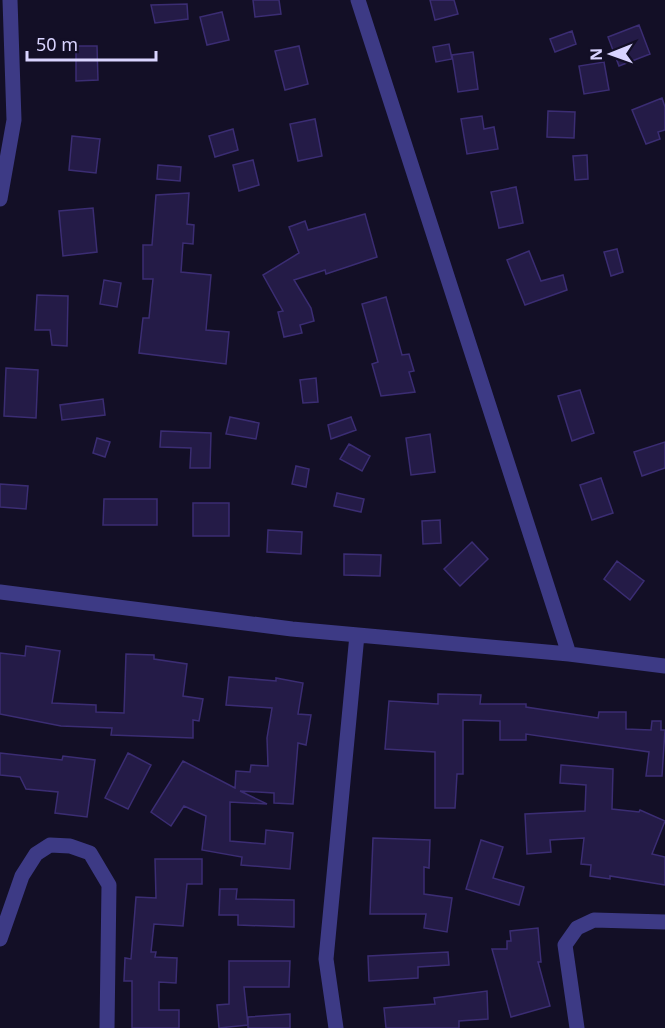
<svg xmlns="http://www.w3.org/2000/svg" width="665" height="1028" viewBox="0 0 665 1028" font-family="'Noto Sans',sans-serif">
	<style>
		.building { fill: #241b47; stroke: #3b2d73; stroke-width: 1.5 }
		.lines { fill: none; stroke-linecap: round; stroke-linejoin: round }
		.minor { stroke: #3d3a85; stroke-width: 15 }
		.tertiary { stroke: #3d3a85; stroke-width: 15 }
	</style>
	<rect width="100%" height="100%" fill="#130f26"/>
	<!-- building -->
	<path class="building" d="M253 0H279L281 14 255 17Z
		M430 0H454L458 14 435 20Z
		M187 4 188 19 155 23 151 5Z
		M222 12 229 40 207 45 200 17Z
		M639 25 650 54 619 66 608 37Z
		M572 31 576 44 555 52 550 39Z
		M449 44 452 59 436 62 433 47Z
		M76 46H97L98 80 76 81Z
		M299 46 308 84 285 90 275 51Z
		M473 52 478 89 458 92 452 55Z
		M604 62 609 90 584 94 579 66Z
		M662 98 665 107V130L658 132 660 139 646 144 632 110Z
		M548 111 575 112 574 138 547 137Z
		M482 116 484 129 494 127 498 149 467 154 461 119Z
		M315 119 322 156 298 161 290 124Z
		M233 129 238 150 215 157 209 136Z
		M72 136 100 139 96 173 69 170Z
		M587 155 588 179 575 180 573 156Z
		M253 160 259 185 239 191 233 165Z
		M158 165 181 167 180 181 157 179Z
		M516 187 523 223 499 228 491 192Z
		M189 193 187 224 194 225 193 244 183 243 181 272 211 275 206 330 229 332 226 364 139 353 143 318H149L153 279H143V245H152L156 195Z
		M93 208 97 252 63 256 59 211Z
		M365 214 377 257 326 274 325 270 294 280 311 308 314 321 300 325 302 333 284 337 278 312 283 311 263 275 299 253 289 227 305 221 308 230Z
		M617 249 623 272 611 276 604 252Z
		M529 251 541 281 563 275 567 290 525 305 507 260Z
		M104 280 121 283 117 307 100 304Z
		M37 295 68 296 67 346 52 345 50 330H35Z
		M386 297 402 355 409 354 414 371 409 372 415 392 381 396 372 364 378 362 362 304Z
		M6 368 38 370 36 418 4 416Z
		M316 378 318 402 303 403 300 380Z
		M580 390 594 433 572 441 558 396Z
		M103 399 105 415 62 420 60 405Z
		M230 417 259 423 256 439 226 434Z
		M351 417 356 430 331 439 328 425Z
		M161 431 211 433 210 468H190L191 448 160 447Z
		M430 434 435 472 411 475 406 438Z
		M97 438 110 442 105 457 93 453Z
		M665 442V468L642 476 634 452Z
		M349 444 370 456 362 471 340 459Z
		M296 466 309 469 306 487 292 484Z
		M601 478 613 513 592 520 580 485Z
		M0 484 28 486 26 509 0 507Z
		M337 493 364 499 361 512 334 506Z
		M104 499H157V525H103Z
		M193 503H229V536H193Z
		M440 520 441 543 423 544 422 521Z
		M268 530 302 532 301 554 267 552Z
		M472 542 488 559 460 586 444 569Z
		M344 554 381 555 380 576 344 575Z
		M617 561 644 581 630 600 604 579Z
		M26 646 60 651 52 703 96 705V712L124 713 126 654 154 655V659L187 664 183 696 203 699 199 721 193 720V738L111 735 112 728 61 726 0 714V653L25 656Z
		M229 677 276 681V678L303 683 298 714 311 715 306 745 298 743 293 804 274 803V793L240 791 267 804 230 802V841L265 844 266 830 293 833 290 869 241 865 242 857 202 850 206 816 184 806 171 826 151 812 183 761 235 788 236 771 250 772 251 765 268 766 267 738 272 708 226 705Z
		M438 694 481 695 480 704H526V707L598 718 599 712H626V729L651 730 652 721H661V730H665L662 776H646L649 752 526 734V740H500V721L463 720V774H457L455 808H435V752L385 749 389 701 438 704Z
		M0 753 62 760 63 756 95 760 87 817 55 813 58 792 26 789 20 777 0 775Z
		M128 753 151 765 128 809 105 798Z
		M561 765 613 769 612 809 639 812 640 810 665 821 652 854 665 857V885L610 876V879L590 876 591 865 581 864 584 838 550 840 551 852 527 854 525 814 585 811 586 785 560 783Z
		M373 838 430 840 429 868 424 867V894L452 898 447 932 424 928 426 914H370Z
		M481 840 503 847 493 878 524 887 519 905 466 889Z
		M155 859H202V884H187L183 926 154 924 151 952H156L155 957 177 958 176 983 159 982V1010H179V1028H132V981H124L125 958 131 959 136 897 156 898Z
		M220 889H237L236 899 294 900V927L238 925V915H219Z
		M538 928 541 962H538L550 1006 511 1017 492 949H507V941H511L510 931Z
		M448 952 449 965 418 967V978L369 981 368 956Z
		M229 961H290L289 987H244L248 1025 219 1028 217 1005 229 1004Z
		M487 991 488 1019 459 1021V1028H386L384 1008 435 1004 434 998Z
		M290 1014V1028H248V1017Z"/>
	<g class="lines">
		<!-- minor -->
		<path class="minor" d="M358 0 569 654
			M0 592 292 629 569 654 665 666
			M0 939 22 876 36 854 50 845 70 846 90 853 109 885 107 1028
			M336 1028 326 959 357 635
			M577 1028 565 945 577 928 594 920 665 922"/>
		<!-- tertiary -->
		<path class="tertiary" d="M0 199 14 120 10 0"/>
	</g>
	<!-- north arrow -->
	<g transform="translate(611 54) rotate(269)" stroke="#130f26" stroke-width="4.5" paint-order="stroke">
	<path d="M0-4.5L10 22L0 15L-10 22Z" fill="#d9d4ff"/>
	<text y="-9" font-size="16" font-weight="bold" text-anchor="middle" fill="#d9d4ff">N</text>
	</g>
	<!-- scale -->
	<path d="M27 51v9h129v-9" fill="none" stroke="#d9d4ff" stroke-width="3"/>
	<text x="36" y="51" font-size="18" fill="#d9d4ff" stroke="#130f26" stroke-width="4.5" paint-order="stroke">50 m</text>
</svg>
